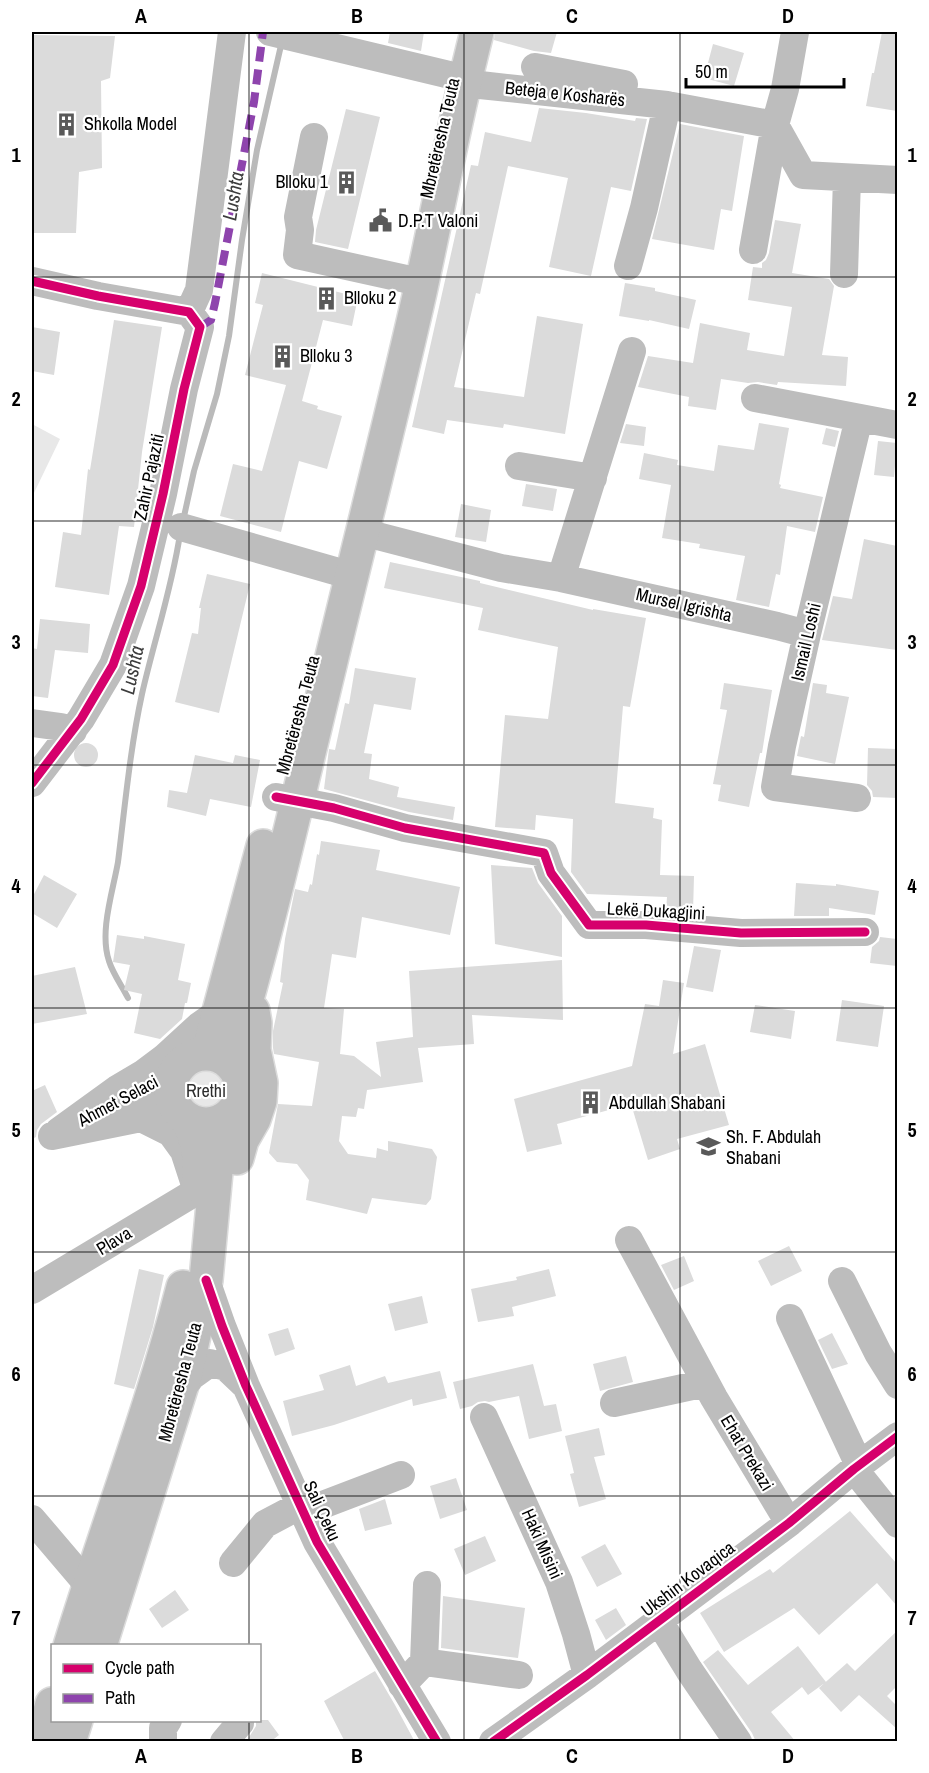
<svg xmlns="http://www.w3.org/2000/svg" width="929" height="1773" viewBox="0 0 929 1773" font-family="'Archivo Narrow',sans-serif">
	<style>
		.green { fill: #e8e8e8 }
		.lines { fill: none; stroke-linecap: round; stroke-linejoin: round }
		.stream { stroke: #bababa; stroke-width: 6 }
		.building { fill: #dbdbdb }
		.major-casing { stroke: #dbdbdb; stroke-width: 36 }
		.minor { stroke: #bdbdbd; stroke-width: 28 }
		.major { stroke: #bdbdbd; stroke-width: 33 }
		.quiet { stroke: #8e44ad; stroke-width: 8; stroke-dasharray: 15 8; stroke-linecap: butt }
		.cycleway-casing { stroke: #fff; stroke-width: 13 }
		.cycleway { stroke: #d6006c; stroke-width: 9 }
		.grid { fill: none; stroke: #000; stroke-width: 1.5; stroke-opacity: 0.55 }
		.labels { text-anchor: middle; stroke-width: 4.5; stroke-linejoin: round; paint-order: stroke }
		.street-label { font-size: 18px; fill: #000; stroke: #fff }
		.poi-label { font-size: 18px; fill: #000; stroke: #fff; text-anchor: start }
		.park-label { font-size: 18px; fill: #2c2c2c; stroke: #fff }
		.water-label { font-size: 20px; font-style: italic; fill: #3d3d3d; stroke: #fff }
		.neatline { fill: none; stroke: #000; stroke-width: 2 }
		.grid-label { font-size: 20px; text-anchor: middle; font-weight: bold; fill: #000 }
	</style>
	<rect width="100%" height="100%" fill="#fff"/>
	<!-- green -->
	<path class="green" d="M32 424 60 439 32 497Z
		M182 1091a24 24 0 1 1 48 0a24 24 0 1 1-48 0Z"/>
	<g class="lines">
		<!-- stream -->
		<path class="stream" d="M183 521 194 471 217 394 229 336 242 240 257 150 282 41
			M128 998C122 986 113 974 109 961 99 932 113 891 118 862 125 806 130 749 142 694 154 641 172 588 180 534"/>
	</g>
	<!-- building -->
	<path class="building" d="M390 32H424L421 51 388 43Z
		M495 32H557L551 53 534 51 494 40Z
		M882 32H897V111L866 106 872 73H874Z
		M32 35 115 36 110 78 101 81 102 168 79 172 76 233H32Z
		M713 44 744 53 734 86 704 78Z
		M539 108 586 113 635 121 636 118 647 119 631 191 611 187 591 276 549 267 568 178 508 166 480 294 476 293 454 387 524 397 537 316 583 324 565 434 504 424 503 428 447 420 444 434 412 427 471 165 478 166 485 132 531 142Z
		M346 109 380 117 348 249 315 242 316 230Z
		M680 124 744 136 732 211 721 209 714 250 652 239Z
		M775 220 801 224 792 273 829 279 834 286 822 355 848 357 846 386 778 382 777 385 758 382 748 383 721 379 716 410 688 406 689 397 638 387 648 356 693 363 700 323 750 333 747 350 784 356 792 307 748 300 753 267 762 268V263L766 260 769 253Z
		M262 273 358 297 352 326 323 320 302 401 318 406 317 409 342 416 327 469 299 461 281 532 220 516 233 464 262 471 286 385 245 375 263 305 255 303Z
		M625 283 655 288V291L696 300 689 329 649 320V321L619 316Z
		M114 320 162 327 142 452 134 527 119 526 109 595 55 587 63 532 81 535 88 469 90 470Z
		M32 327 60 332 54 375 32 371Z
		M759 423 789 428 779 484 781 485 780 488 823 497 815 532 787 526 780 575 776 574 769 607 736 600 745 556 699 548 700 544 662 538 671 485 639 479 644 453 678 460 677 465 714 471 718 445 754 450Z
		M626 424 646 427 644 446 620 443Z
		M826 428 839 431 835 447 822 444Z
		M878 441 897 443 894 477 874 475Z
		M526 484 557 489 553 511 522 506Z
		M461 504 491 510 486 542 455 537Z
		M864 539 897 546V650L822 640 833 596 852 599Z
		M390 562 480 581V583L593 610V609L646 618 630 707 623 706 615 803 654 808 653 818 662 820 660 875 694 876 693 912 666 910 667 897 587 894 571 872 573 819 536 815 535 830 495 827 505 715 548 719 558 647 478 630 483 608 384 588Z
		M207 574 250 584 219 713 175 702 192 633 198 634 201 608H199Z
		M40 619 90 624 88 653 55 650 48 698 32 696V648L37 649Z
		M355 668 416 678 411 710 374 704 364 753 372 754 369 779 399 787 397 797 455 807 453 820 409 812 324 789 329 749 335 750 345 703 349 704Z
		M724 683 772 690 762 753H760L749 807 718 801 721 785 713 784 727 710 720 709Z
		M813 683 827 685 826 693 849 697 835 764 797 756 801 736 804 737Z
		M74 755a12 12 0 1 1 24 0a12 12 0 1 1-24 0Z
		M868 748 897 749V798L873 797 872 791 867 785Z
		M195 755 233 763 235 755 260 760 251 807 210 799 206 816 167 807 169 790 187 793Z
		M321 841 380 850 376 870 460 887 450 935 362 917 356 958 332 954 324 1008 344 1009 340 1054 354 1056 381 1077 376 1042 413 1037 409 971 562 960 563 1020 472 1015 474 1044 418 1048 423 1082 367 1090 364 1109 358 1108 356 1117 342 1116 339 1141 348 1154 376 1158 377 1148 388 1151V1141L432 1149 437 1157 431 1199 426 1205 372 1198 367 1214 306 1200 309 1180 297 1164 277 1162 269 1153 278 1104 312 1106 319 1062 274 1054 273 1048V1031L283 983 280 982 285 939 295 889 308 892 310 884 312 885 317 854 319 855Z
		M491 865 532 868 538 883 562 916V957L495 944Z
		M44 875 77 894 57 928 32 913V898Z
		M796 883 836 886V884L879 891 875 915 829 908V916H794Z
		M117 935 144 939V936L185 944 178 980 191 983 187 1003H185L182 1019 160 1039 134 1033 142 994 124 990 130 965 113 962Z
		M880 937 897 939V966L870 963 872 947 879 941Z
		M694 946 721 950 713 992 686 987Z
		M75 967 87 1014 32 1024V976Z
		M663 980 684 983 673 1054 705 1044 729 1125 677 1139 680 1149 648 1160 631 1104 557 1124 562 1144 527 1152 514 1099 632 1066 645 1004 659 1006Z
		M842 1000 884 1006 878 1047 836 1041Z
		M755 1005 795 1011 791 1039 750 1032Z
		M45 1085 57 1112 41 1124 37 1130 36 1137 32 1139V1091Z
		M789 1246 802 1271 771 1286 758 1261Z
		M684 1256 694 1281 674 1290 661 1265Z
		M139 1269 164 1275 153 1327 134 1389 114 1384Z
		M549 1269 556 1296 512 1307 514 1316 478 1322 471 1289 517 1280 516 1277Z
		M422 1296 428 1323 395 1331 388 1304Z
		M288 1328 295 1349 275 1356 268 1334Z
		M832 1333 848 1364 832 1369 818 1340Z
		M626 1356 633 1382 600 1391 593 1364Z
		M533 1364 544 1406 556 1404 562 1431 529 1439 519 1396 489 1402 485 1401 478 1402 472 1406 460 1409 453 1382Z
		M350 1365 356 1386 385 1376 388 1383 440 1371 447 1398 413 1406 412 1399 334 1425 292 1436 283 1401 324 1390 319 1375Z
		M599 1428 605 1455 594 1457 606 1499 579 1507 570 1474 574 1473 565 1436Z
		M456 1478 467 1510 440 1519 430 1486Z
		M385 1499 392 1524 365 1531 359 1509Z
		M850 1511 897 1564V1606L877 1583 819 1635 794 1608 724 1652 700 1613 770 1569 773 1573Z
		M485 1536 496 1561 465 1575 454 1549Z
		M605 1544 622 1574 597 1587 581 1557Z
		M175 1590 189 1610 162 1628 149 1609Z
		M443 1596 525 1608 518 1658 441 1648Z
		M616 1608 626 1625 606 1640 595 1620Z
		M897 1631V1686L887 1696 897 1706V1729L859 1695 841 1712 819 1688 847 1663 855 1671Z
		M798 1646 826 1682 808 1695 802 1687 771 1712 796 1742H756L752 1733 703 1662 718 1650 748 1685Z
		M375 1671 395 1705 415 1742H345L324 1701Z
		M256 1720H268L279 1735 270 1742H246L256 1726Z"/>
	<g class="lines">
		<defs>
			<path id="major" d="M208 1053 263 846
				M171 1089a35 35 0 1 1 70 0a35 35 0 1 1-70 0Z
				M229 1062C268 931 298 797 330 665 360 540 392 416 420 292 439 205 455 118 477 32
				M185 1117C198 1138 202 1160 198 1185
				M237 1158 242 1140 254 1119 260 1101 261 1083 254 1050 255 1023 253 1011
				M70 1646C107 1526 152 1408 183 1287
				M100 1646 186 1372 206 1280 218 1150 232 1113
				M41 1742 52 1704
				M69 1742 76 1720"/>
		</defs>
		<!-- major casing -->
		<use href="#major" class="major-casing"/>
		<!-- minor -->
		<path class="minor" d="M270 32 454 76
			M535 67 624 84
			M465 77 480 85 667 105 775 125
			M775 125 803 175 898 180
			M314 137 298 217 300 230 297 255 406 279
			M753 250 775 125 785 89 795 32
			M628 266 644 208 667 105
			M844 274 847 178
			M32 281 98 296 189 312 200 327 184 389 163 494 141 586 113 665 81 719 32 783
			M189 312 199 290 232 32
			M755 398 897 425
			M519 466 593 478
			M181 527 335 571
			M362 532 501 568 561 578 777 626 807 634
			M561 578 632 351
			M32 723 61 727 73 731
			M276 797 334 808 405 828 544 853 551 873 589 925H646L741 933 865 932
			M857 798 775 787 782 746 807 634 859 418
			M122 1112 147 1103 175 1106
			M59 1131 117 1089 144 1073 164 1058 199 1026 219 1012
			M629 1240 714 1398 789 1523
			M206 1280 222 1326 246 1386 317 1542 437 1742
			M842 1281 878 1353 898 1385
			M32 1290 197 1191 184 1151 171 1133 141 1118 52 1136
			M790 1318 859 1465
			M180 1390 192 1376 210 1363 226 1367 246 1386
			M614 1403 706 1383
			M484 1417 559 1582 576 1634 587 1675
			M854 1469 898 1524
			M304 1512 401 1475
			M32 1519 89 1586
			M233 1563 265 1524 301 1505
			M659 1621 689 1670 738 1742
			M424 1662 427 1585
			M402 1685 424 1662 519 1675
			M163 1742V1728L168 1720
			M224 1742 240 1723
			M493 1742 587 1675 789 1523 854 1469 898 1436"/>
		<!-- major -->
		<use href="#major" class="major"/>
		<!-- quiet -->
		<path class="quiet" d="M200 327 211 320 215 303 254 102 263 32"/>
		<defs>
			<path id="cycleway" d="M32 281 98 296 189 312 200 327 184 389 163 494 141 586 113 665 81 719 32 783
				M276 797 334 808 405 828 544 853 551 873 589 925H646L741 933 865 932
				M206 1280 222 1326 246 1386 317 1542 437 1742
				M493 1742 587 1675 789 1523 854 1469 898 1436"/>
		</defs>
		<!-- cycleway casing -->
		<use href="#cycleway" class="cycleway-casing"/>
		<!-- cycleway -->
		<use href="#cycleway" class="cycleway"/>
	</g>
	<!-- grid -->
	<path class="grid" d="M249 32V1646M464 32V1742M680 32V1742M32 277H898M32 521H898M32 765H898M32 1008H898M32 1252H898M32 1496H898M249 1720V1742"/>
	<!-- icons -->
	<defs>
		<symbol id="building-bare" viewBox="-9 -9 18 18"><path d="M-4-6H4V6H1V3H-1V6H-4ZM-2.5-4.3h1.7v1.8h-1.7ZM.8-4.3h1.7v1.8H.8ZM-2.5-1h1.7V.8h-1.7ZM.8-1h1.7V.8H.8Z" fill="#595959" stroke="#fff" stroke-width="2.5" paint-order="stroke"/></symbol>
		<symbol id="civic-bare" viewBox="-9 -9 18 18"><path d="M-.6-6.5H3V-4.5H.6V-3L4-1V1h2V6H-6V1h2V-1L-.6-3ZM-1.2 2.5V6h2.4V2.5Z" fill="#595959" stroke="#fff" stroke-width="2.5" paint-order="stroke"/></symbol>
		<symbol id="school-bare" viewBox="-9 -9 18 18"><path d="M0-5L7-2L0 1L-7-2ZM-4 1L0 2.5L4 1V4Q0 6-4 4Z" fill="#595959" stroke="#fff" stroke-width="2.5" paint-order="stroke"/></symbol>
	</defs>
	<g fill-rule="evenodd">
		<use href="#building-bare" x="50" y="108" width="33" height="33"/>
		<use href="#building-bare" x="330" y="166" width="33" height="33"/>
		<use href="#civic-bare" x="364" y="204" width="33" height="33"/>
		<use href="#building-bare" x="310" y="282" width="33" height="33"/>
		<use href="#building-bare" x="266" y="340" width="33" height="33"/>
		<use href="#building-bare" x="574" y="1086" width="33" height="33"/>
		<use href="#school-bare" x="692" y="1130" width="33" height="33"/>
	</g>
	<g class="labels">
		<!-- street labels -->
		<g class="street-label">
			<text transform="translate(565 94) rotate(6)" y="6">Beteja e Kosharës</text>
			<text transform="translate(440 138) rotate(-77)" y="6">Mbretëresha Teuta</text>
			<text transform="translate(149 477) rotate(-78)" y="6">Zahir Pajaziti</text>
			<text transform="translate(684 605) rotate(13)" y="6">Mursel Igrishta</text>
			<text transform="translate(806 642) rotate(-77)" y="6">Ismail Loshi</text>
			<text transform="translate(298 715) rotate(-75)" y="6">Mbretëresha Teuta</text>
			<text transform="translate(656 911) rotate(3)" y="6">Lekë Dukagjini</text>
			<text transform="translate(118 1101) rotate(-28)" y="6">Ahmet Selaci</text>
			<text transform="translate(114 1241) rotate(-31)" y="6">Plava</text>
			<text transform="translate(180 1382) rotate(-75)" y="6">Mbretëresha Teuta</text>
			<text transform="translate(747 1453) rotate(59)" y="6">Ehat Prekazi</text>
			<text transform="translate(322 1511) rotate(65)" y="6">Sali Çeku</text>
			<text transform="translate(542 1544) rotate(66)" y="6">Haki Misini</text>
			<text transform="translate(688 1579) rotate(-37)" y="6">Ukshin Kovaqica</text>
		</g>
		<!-- poi labels -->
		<g class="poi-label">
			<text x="84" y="130">Shkolla Model</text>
			<text x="328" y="188" text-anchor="end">Blloku 1</text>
			<text x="398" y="227">D.P.T Valoni</text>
			<text x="344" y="304">Blloku 2</text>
			<text x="300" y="362">Blloku 3</text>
			<text x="609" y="1109">Abdullah Shabani</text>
			<text x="726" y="1143">Sh. F. Abdulah<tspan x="726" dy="21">Shabani</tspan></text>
		</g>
		<!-- park labels -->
		<g class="park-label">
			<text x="206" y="1097">Rrethi</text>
		</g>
		<!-- water labels -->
		<g class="water-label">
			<text transform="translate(233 196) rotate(-81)" y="7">Lushta</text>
			<text transform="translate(132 670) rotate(-78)" y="7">Lushta</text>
		</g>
	</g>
	<!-- border -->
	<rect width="929" height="1773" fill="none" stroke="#ffffff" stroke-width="66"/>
	<!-- legend -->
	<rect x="51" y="1644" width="210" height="78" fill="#ffffff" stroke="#999999" stroke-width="1.5"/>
	<rect x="63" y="1664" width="30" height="9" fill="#d6006c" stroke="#999999" stroke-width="1.5"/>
	<text x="105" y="1674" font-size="18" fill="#000000">Cycle path</text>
	<rect x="63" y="1694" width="30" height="9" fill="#8e44ad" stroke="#999999" stroke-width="1.5"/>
	<text x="105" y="1704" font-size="18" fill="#000000">Path</text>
	<!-- scale -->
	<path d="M686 78v9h158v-9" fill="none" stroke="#000000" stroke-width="3"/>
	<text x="695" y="78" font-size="18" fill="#000000" stroke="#ffffff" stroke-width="4.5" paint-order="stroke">50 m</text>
	<rect x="33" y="33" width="863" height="1707" class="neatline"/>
	<g class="grid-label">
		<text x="141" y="23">A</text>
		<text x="357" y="23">B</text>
		<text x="572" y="23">C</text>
		<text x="788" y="23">D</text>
		<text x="16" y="162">1</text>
		<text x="912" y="162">1</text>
		<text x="16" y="406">2</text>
		<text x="912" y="406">2</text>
		<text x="16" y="649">3</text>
		<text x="912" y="649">3</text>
		<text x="16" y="893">4</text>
		<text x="912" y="893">4</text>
		<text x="16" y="1137">5</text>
		<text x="912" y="1137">5</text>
		<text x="16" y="1381">6</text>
		<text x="912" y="1381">6</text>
		<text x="16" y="1625">7</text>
		<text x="912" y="1625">7</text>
		<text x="141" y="1763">A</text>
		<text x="357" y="1763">B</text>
		<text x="572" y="1763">C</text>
		<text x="788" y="1763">D</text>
	</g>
</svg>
